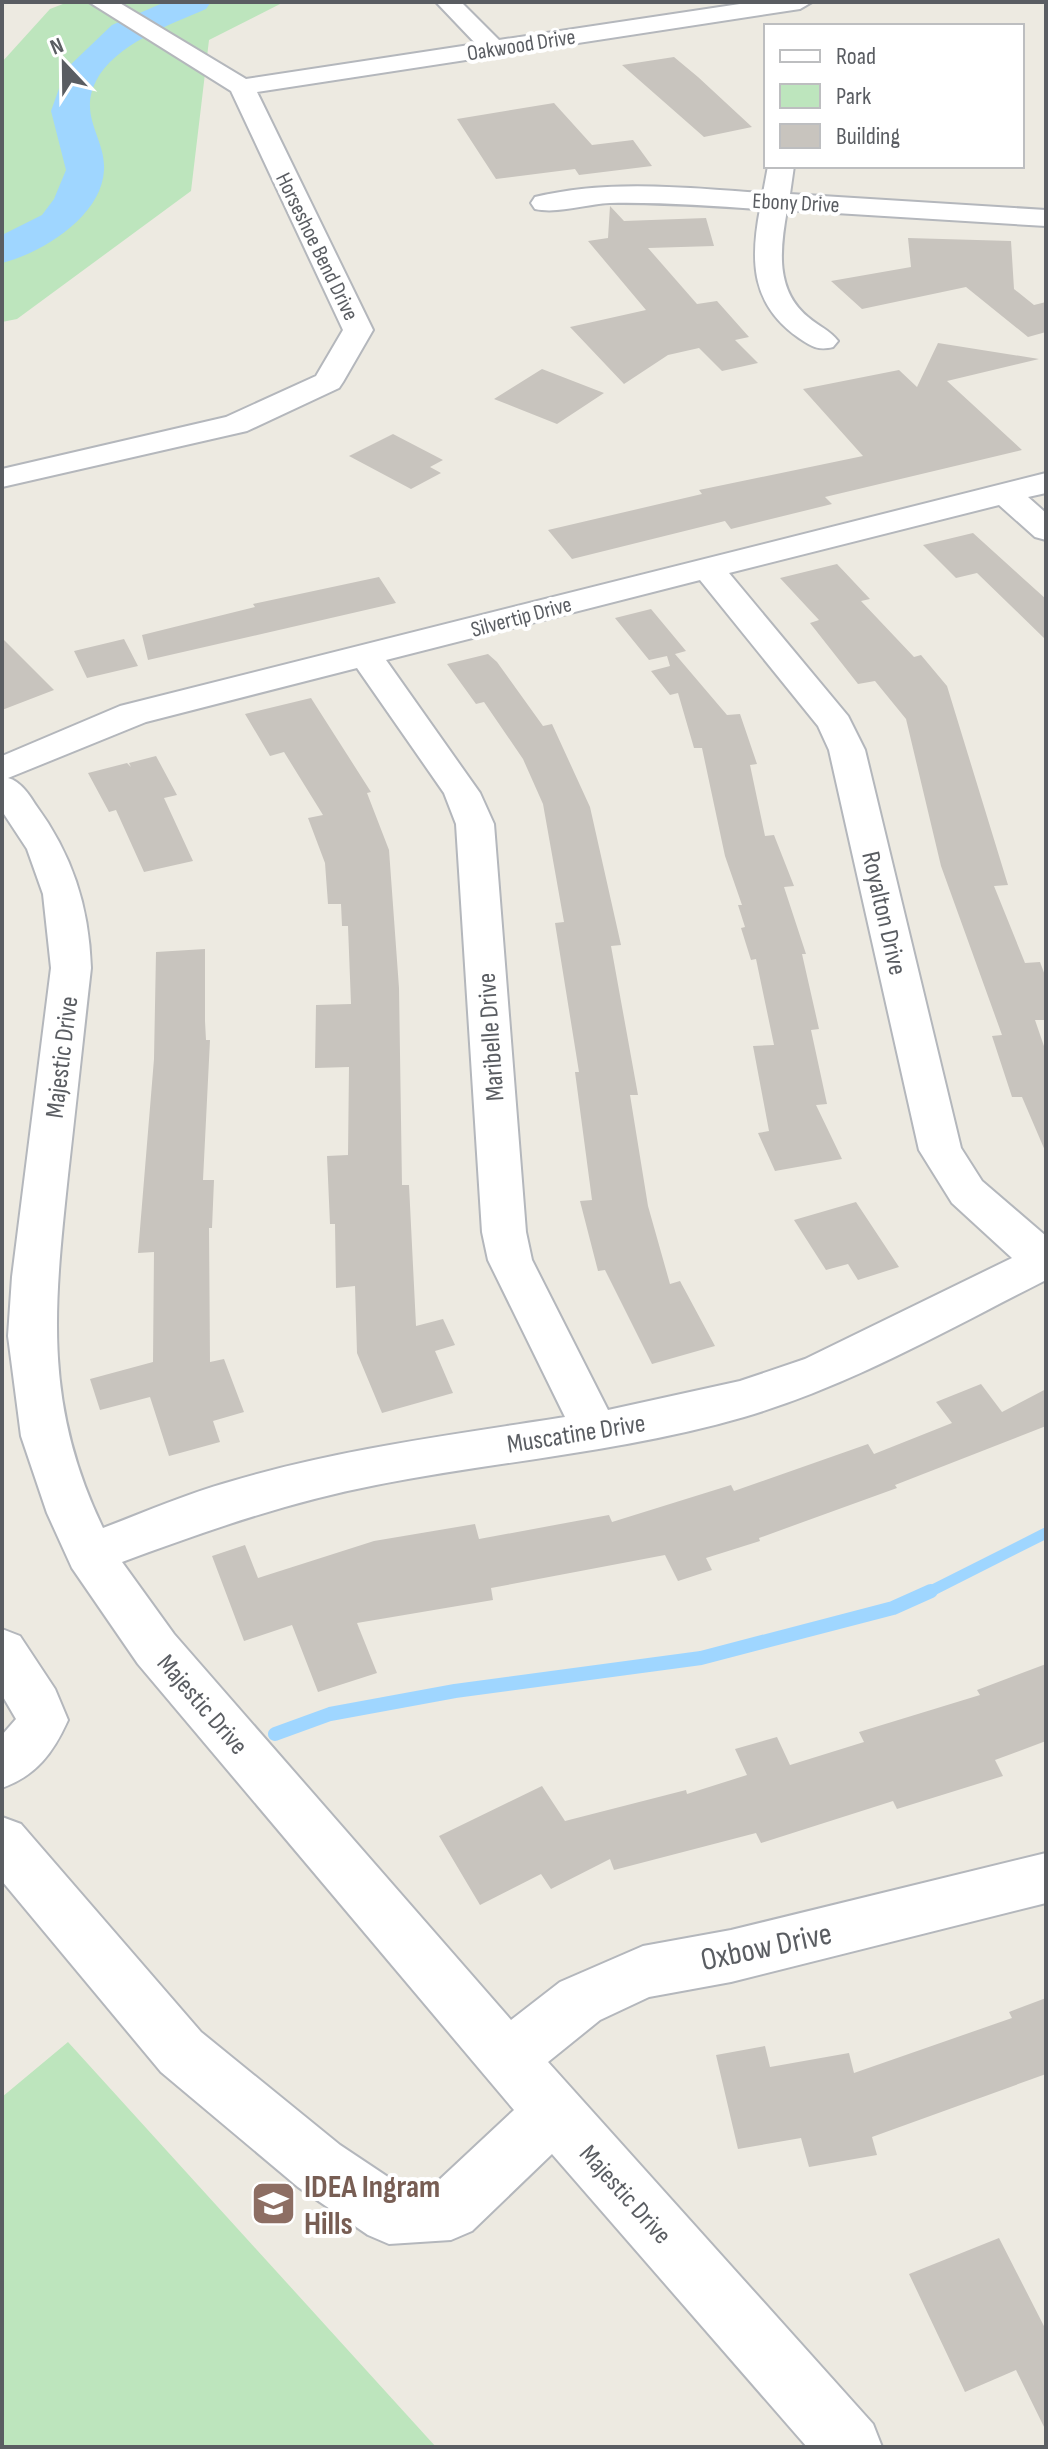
<svg xmlns="http://www.w3.org/2000/svg" width="1048" height="2449" viewBox="0 0 1048 2449" font-family="'Sofia Sans Condensed',sans-serif">
	<style>
		.green { fill: #bde5bd }
		.lines { fill: none; stroke-linecap: round; stroke-linejoin: round }
		.stream-far1 { stroke: #9fd6ff; stroke-width: 11 }
		.stream { stroke: #9fd6ff; stroke-width: 14 }
		.river { fill: #9fd6ff; fill-rule: evenodd }
		.building { fill: #c8c4be }
		.minor-casing { stroke: #b4b7bc; stroke-width: 4 }
		.minor { fill: #fff; fill-rule: evenodd }
		.labels { text-anchor: middle; stroke-width: 8; stroke-linejoin: round; paint-order: stroke }
		.far-street-label { font-size: 22px; fill: #5a5d62; stroke: #fff }
		.street-label { font-size: 26px; fill: #5a5d62; stroke: #fff }
		.near-street-label { font-size: 32px; fill: #5a5d62; stroke: #fff }
		.near-education-label { font-size: 32px; font-weight: bold; fill: #785e54; stroke: #fff; text-anchor: start }
	</style>
	<rect width="100%" height="100%" fill="#edeae1"/>
	<!-- green -->
	<path class="green" d="M68 2H284L209 40 191 191 17 319 2 322V62L50 9Z
		M68 2042 436 2447H2V2097Z"/>
	<g class="lines">
		<!-- stream-far1 -->
		<path class="stream-far1" d="M927 1593 1046 1533"/>
		<!-- stream -->
		<path class="stream" d="M275 1734 330 1714 455 1691 701 1658 893 1608 931 1591"/>
		<!-- river -->
		<path class="river" d="M165 2H211L206 9C171 24 114 45 96 81 78 117 106 138 104 170 102 216 42 253 2 263V235L42 215 54 199 66 170 51 111 66 69 112 25Z"/>
	</g>
	<!-- building -->
	<path class="building" d="M674 57 698 77 752 127 704 137 622 65Z
		M554 103 592 145 633 140 652 166 579 175 575 169 496 179 457 119Z
		M610 206 624 221 706 218 714 246 648 248 697 304 717 301 749 337 735 340 758 363 722 371 699 348 668 355 624 384 570 327 646 310 588 241 608 238Z
		M908 238 1011 241 1014 289 1034 305 1046 302V332L1028 337 966 287 862 309 831 281 911 267Z
		M938 343 1039 359 947 381 1022 450 825 497 832 504 731 529 725 521 572 559 548 530 702 494 699 490 863 456 803 389 899 370 917 387Z
		M542 369 604 393 557 424 494 399Z
		M393 434 443 460 430 467 441 473 411 489 349 456Z
		M973 533 1046 599V640L977 573 956 578 923 545Z
		M837 564 870 599 861 601 914 657 921 655 947 686 1008 885 994 886 1025 963 1040 962 1046 978V1020H1035L1046 1052V1153L1022 1097H1012L992 1036 1002 1035 941 866 906 719 875 681 858 684 810 623 819 620 780 578Z
		M379 577 396 603 148 660 142 635 255 607 253 604Z
		M651 609 686 651 675 654 727 715 740 714 757 764 750 765 765 836 774 835 794 886 784 887 806 954H802L819 1029 811 1030 827 1104 816 1105 842 1159 775 1171 758 1133 769 1131 753 1046 774 1045 756 959 751 960 741 928 745 927 738 905H742L725 856 702 748H694L678 693 670 695 651 671 670 666 667 656 649 660 615 618Z
		M2 638 54 690 2 710Z
		M124 639 138 666 87 678 74 651Z
		M488 654 497 662 543 726 552 724 590 807 621 945 611 946 638 1095H630L648 1206 670 1284 680 1281 715 1346 652 1364 605 1270 598 1271 580 1201 592 1200 575 1072H579L555 923 564 922 543 804 523 759 484 702 476 704 447 664Z
		M311 698 371 792 367 793 389 850 399 988 402 1185H409L416 1326 443 1319 455 1345 435 1351 453 1393 382 1413 357 1353 355 1286 336 1288 335 1224H330L327 1156 348 1155 349 1067 315 1068 316 1005 351 1004 348 926H342L341 904H328L325 863 308 818 323 815 284 752 270 756 245 714Z
		M156 756 177 795 164 798 193 861 144 872 116 810 109 812 88 773 127 763 131 767 129 763Z
		M205 949V1021L206 1040H210L203 1180H214L212 1228H209L210 1362 224 1359 244 1412 213 1421 220 1442 169 1456 150 1397 100 1410 90 1379 153 1362 154 1252 138 1253 154 1059 156 952Z
		M856 1202 899 1267 858 1280 848 1264 826 1270 794 1220Z
		M981 1384 1002 1412 1046 1389V1426L895 1485 897 1488 759 1538 760 1541 706 1558 712 1570 678 1581 665 1555 491 1588 493 1600 357 1623 377 1673 318 1692 292 1625 244 1641 212 1556 245 1545 258 1578 374 1541 475 1524 479 1539 609 1515 612 1522 731 1485 734 1491 868 1444 874 1454 952 1423 936 1402Z
		M1046 1664V1741L995 1760 1003 1776 897 1809 893 1801 761 1843 756 1833 614 1870 610 1859 551 1889 541 1874 480 1905 439 1836 542 1786 565 1821 686 1790 687 1794 747 1775 735 1749 777 1737 790 1765 864 1742 859 1732 980 1695 977 1690Z
		M1046 1998V2074L872 2137 877 2155 809 2167 801 2138 738 2149 716 2055 765 2046 770 2067 849 2053 854 2073 1012 2018 1009 2012Z
		M999 2238 1046 2330V2431L1016 2370 965 2392 909 2274Z"/>
	<g class="lines">
		<defs>
			<path id="minor" d="M89 2H118L246 79 476 44 436 2H461L499 40 753 2H812L800 9 257 92 373 330 343 382 339 388 247 431 2 487V469L226 417 316 376 343 330 231 91Z
				M768 166H794L790 194 1046 210V226L787 210C780 249 775 290 808 317 818 326 830 330 838 341L833 347C818 351 811 346 799 338 751 305 750 261 760 209 710 206 660 202 610 203 586 204 558 214 535 209L531 203 535 197C610 179 688 188 763 193Z
				M1046 473V493L1028 497 1046 513V540L1035 537 999 505 729 573 848 716 865 750 961 1148 982 1181 1046 1236V1280C947 1330 850 1386 744 1417 624 1452 498 1461 376 1485 288 1502 206 1531 122 1562L174 1634 511 2020 560 1982 643 1946 731 1930 1046 1853V1903L731 1982 649 1997 600 2020 548 2062 873 2424 882 2447H807L552 2154 472 2231 451 2240 389 2244 368 2235 298 2187 161 2072 2 1881V1817L21 1824 201 2032 340 2145 397 2183 438 2181 514 2110 138 1664 72 1568 47 1513 21 1436 8 1336 12 1277 51 968 43 894 27 849 2 811V756L120 706ZM700 580 818 726 829 750 919 1150 952 1203 1012 1258 805 1359 740 1381 608 1410 532 1260 526 1232 494 824 480 793 386 660ZM357 668 444 793 456 824 482 1232 488 1260 565 1417C452 1435 338 1449 229 1482 186 1494 145 1512 103 1528 43 1404 54 1307 68 1175 76 1106 83 1037 91 968 89 906 72 854 35 804 29 794 20 781 8 778L146 722Z
				M2 1629 20 1636 55 1689 68 1720C53 1753 37 1775 2 1788V1735L16 1719 2 1695Z"/>
		</defs>
		<!-- minor casing -->
		<use href="#minor" class="minor-casing"/>
		<!-- minor -->
		<use href="#minor" class="minor"/>
	</g>
	<!-- icons -->
	<defs>
		<symbol id="school-square" viewBox="-11 -11 22 22"><rect x="-9" y="-9" width="18" height="18" rx="4" fill="#8d6e63" stroke="#fff"/><path d="M0-5L7-2L0 1L-7-2ZM-4 1L0 2.5L4 1V4Q0 6-4 4Z" fill="#fff"/></symbol>
	</defs>
	<g fill-rule="evenodd">
		<use href="#school-square" x="248" y="2178" width="51" height="51"/>
	</g>
	<g class="labels">
		<!-- far-street labels -->
		<g class="far-street-label">
			<text transform="translate(521 44) rotate(-9)" y="8">Oakwood Drive</text>
			<text transform="translate(796 202) rotate(3)" y="8">Ebony Drive</text>
			<text transform="translate(318 246) rotate(64)" y="8">Horseshoe Bend Drive</text>
			<text transform="translate(521 616) rotate(-15)" y="8">Silvertip Drive</text>
		</g>
		<!-- street labels -->
		<g class="street-label">
			<text transform="translate(885 913) rotate(77)" y="9">Royalton Drive</text>
			<text transform="translate(490 1037) rotate(-94)" y="9">Maribelle Drive</text>
			<text transform="translate(61 1057) rotate(-83)" y="9">Majestic Drive</text>
			<text transform="translate(576 1433) rotate(-9)" y="9">Muscatine Drive</text>
			<text transform="translate(203 1704) rotate(49)" y="9">Majestic Drive</text>
			<text transform="translate(626 2194) rotate(48)" y="9">Majestic Drive</text>
		</g>
		<!-- near-street labels -->
		<g class="near-street-label">
			<text transform="translate(766 1946) rotate(-12)" y="11">Oxbow Drive</text>
		</g>
		<!-- near-education labels -->
		<g class="near-education-label">
			<text x="304" y="2197">IDEA Ingram<tspan x="304" dy="37">Hills</tspan></text>
		</g>
	</g>
	<!-- border -->
	<rect width="1048" height="2449" fill="none" stroke="#5a5d62" stroke-width="8"/>
	<!-- legend -->
	<rect x="764" y="24" width="260" height="144" fill="#ffffff" stroke="#bdbec0" stroke-width="2"/>
	<rect x="780" y="50" width="40" height="12" fill="#ffffff" stroke="#bdbec0" stroke-width="2"/>
	<text x="836" y="64" font-size="24" fill="#5a5d62">Road</text>
	<rect x="780" y="84" width="40" height="24" fill="#bde5bd" stroke="#bdbec0" stroke-width="2"/>
	<text x="836" y="104" font-size="24" fill="#5a5d62">Park</text>
	<rect x="780" y="124" width="40" height="24" fill="#c8c4be" stroke="#bdbec0" stroke-width="2"/>
	<text x="836" y="144" font-size="24" fill="#5a5d62">Building</text>
	<!-- north arrow -->
	<g transform="translate(64 64) rotate(338)" stroke="#ffffff" stroke-width="6" paint-order="stroke">
	<path d="M0-6L14 30L0 20L-14 30Z" fill="#5a5d62"/>
	<text y="-12" font-size="22" font-weight="bold" text-anchor="middle" fill="#5a5d62">N</text>
	</g>
</svg>
